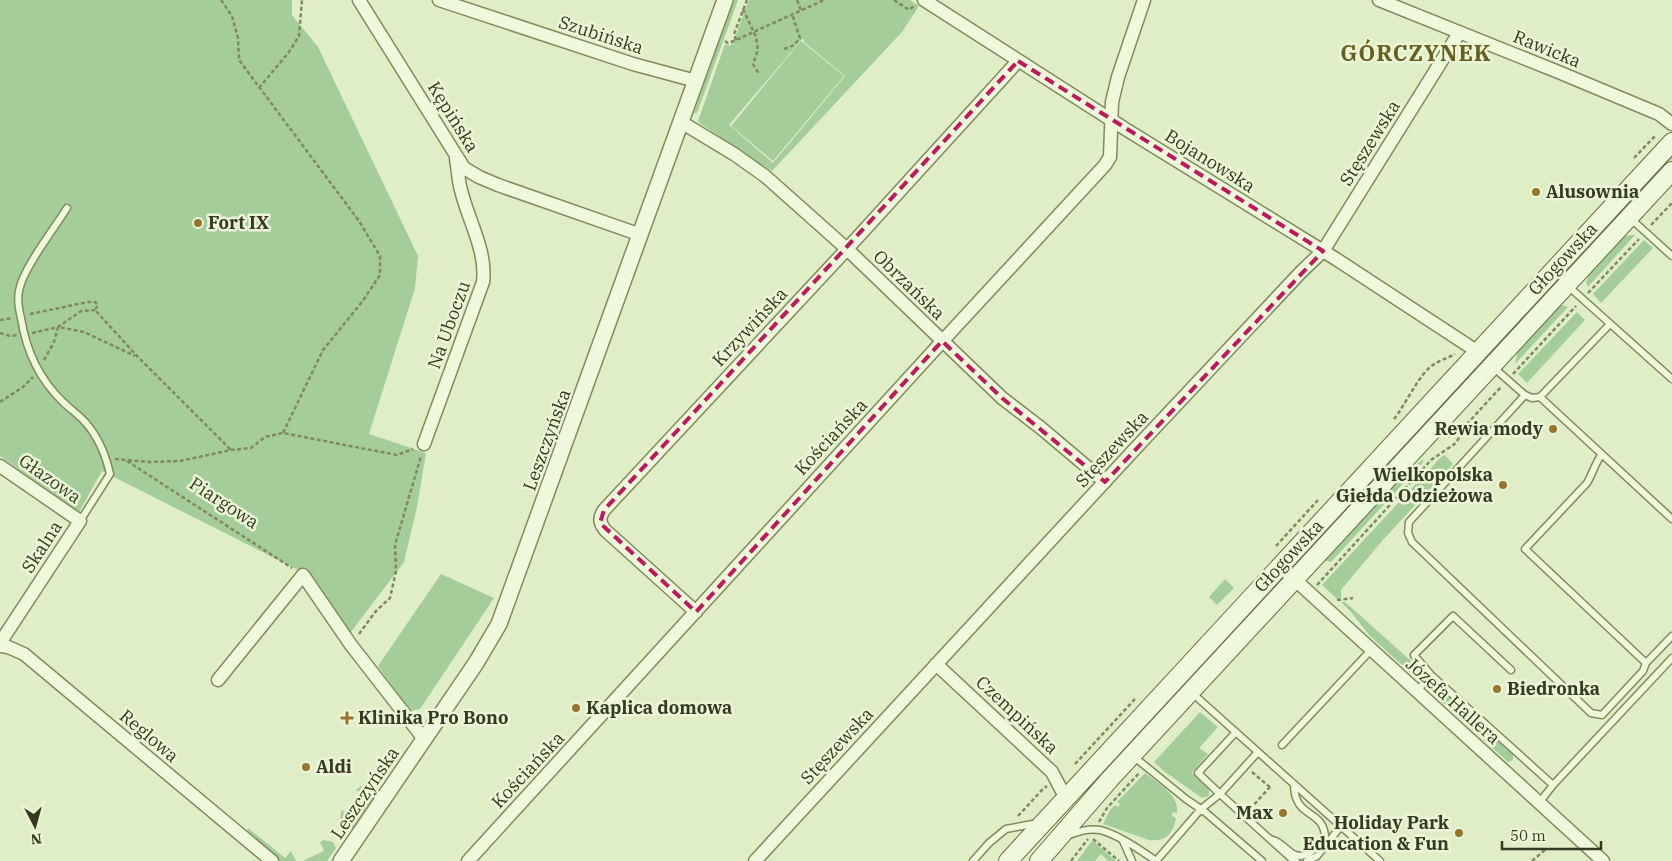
<svg xmlns="http://www.w3.org/2000/svg" width="1672" height="861" viewBox="0 0 1672 861" font-family="'IBM Plex Serif',serif">
	<style>
		.green { fill: #a5cd9a; fill-rule: evenodd }
		.lines { fill: none; stroke-linecap: round; stroke-linejoin: round }
		.service-casing { stroke: #818a5c; stroke-width: 9 }
		.minor-casing { stroke: #818a5c; stroke-width: 15 }
		.tertiary-casing { stroke: #818a5c; stroke-width: 18 }
		.secondary-casing { stroke: #646c3f; stroke-width: 20 }
		.path { stroke: #818a5c; stroke-width: 2.5; stroke-dasharray: 4 2.5; stroke-linecap: butt }
		.service { stroke: #edf9da; stroke-width: 6 }
		.minor { stroke: #edf9da; stroke-width: 12 }
		.tertiary { stroke: #edf9da; stroke-width: 15 }
		.secondary { stroke: #edf9da; stroke-width: 18 }
		.marked { fill: none; stroke: #c2185b; stroke-width: 4; stroke-dasharray: 10 6; stroke-linejoin: round }
		.poi-dot { fill: #98742c; stroke: #eaf6d6; stroke-width: 2 }
		.labels { text-anchor: middle; stroke-width: 5; stroke-linejoin: round; paint-order: stroke }
		.street-label { font-size: 18px; fill: #363a20; stroke: #eaf6d6 }
		.poi-label { font-size: 18px; font-weight: bold; fill: #363a20; stroke: #eaf6d6; text-anchor: start }
		.district-label { font-size: 22px; font-weight: bold; letter-spacing: 1px; fill: #675e1f; stroke: #eaf6d6 }
	</style>
	<rect width="100%" height="100%" fill="#dfeec7"/>
	<!-- green -->
	<path class="green" d="M0 0H292V15L318 47 418 256 415 288 369 434 426 453 417 507 404 562 351 632 304 573 102 471 79 512 0 456Z
		M733 0H738L697 113H694Z
		M749 0H910L919 6 902 32 772 171 701 124 698 121 725 44 730 46 737 32ZM803 38 804 42 845 76 773 163 729 125Z
		M801 41 844 76 773 161 731 126Z
		M1672 154V159L1312 548 1310 546Z
		M1631 235H1635L1588 287 1586 282 1589 274 1622 237Z
		M1644 240 1653 248 1601 303 1593 294Z
		M1562 305 1568 307 1515 364 1518 350 1558 307Z
		M1577 312 1585 320 1527 383 1518 374Z
		M1445 455 1453 464 1382 541 1341 590V598L1337 599 1322 585 1440 458Z
		M1422 460 1424 461 1331 562 1323 560 1395 482Z
		M441 574 494 598 420 709 410 711 378 666Z
		M1225 579 1234 588 1217 605 1209 597Z
		M1272 587 1274 589 1101 776 1099 774Z
		M1341 602H1345L1419 668 1418 674 1414 676 1369 635 1351 612Z
		M1434 683 1513 754V760L1508 762 1430 691 1428 688Z
		M1200 712 1218 727 1199 748 1208 754 1192 773 1209 789V796L1202 798 1165 772 1154 762Z
		M1145 773C1157 783 1180 795 1177 813L1173 812 1172 816 1176 818C1173 833 1167 842 1149 840L1103 824 1110 810 1115 805 1118 807 1120 804 1117 802Z
		M361 786 370 787 376 795 353 829H346C340 824 339 817 342 810L351 816 364 795 356 790Z
		M248 828 285 858 291 851 296 861H280L247 834Z
		M324 840 333 842 336 848 327 861H303L324 851 320 842Z
		M1092 841H1093L1116 861H1108L1101 854 1095 861H1077Z"/>
	<g class="lines">
		<defs>
			<path id="service" d="M67 208C54 229 22 270 19 291 17 300 19 310 21 318 26 350 39 379 63 402 70 409 79 415 86 423 98 437 106 456 110 474L80 521
				M1630 218 1672 256
				M1568 286 1672 379
				M1493 367 1525 395 1532 398 1540 397 1610 324
				M1525 395 1409 522 1408 533 1412 542 1591 713 1602 715 1643 671 1646 663 1672 636
				M1540 397 1672 519
				M1602 454C1595 463 1593 473 1587 483L1525 549 1646 663
				M1431 675 1414 655 1453 616 1511 670
				M1417 691 1431 675 1553 785
				M1191 692 1380 861
				M1236 732 1198 773 1220 794 1258 752
				M1282 745 1371 650
				M1133 756 1186 799 1205 812 1262 861
				M1539 803 1553 785 1672 658
				M1069 835C1079 831 1090 828 1100 830 1117 834 1142 851 1156 861
				M1273 840C1282 843 1285 849 1293 854 1307 861 1316 847 1325 838 1325 814 1303 816 1297 800 1295 796 1294 789 1294 784
				M1123 841 1132 861
				M973 861 989 843 1006 829 1038 823
				M1156 861 1201 809 1220 794 1292 859 1296 861
				M1307 861 1317 856 1341 826"/>
			<path id="minor" d="M359 0 464 168 479 177 498 185 641 235
				M439 0 633 64 696 81
				M924 0 1127 130 1336 259 1478 352
				M1379 0 1556 71 1659 114 1672 124
				M681 122 734 154 765 176 847 249 1002 398 1041 428 1105 482
				M424 444 483 282C487 251 468 220 461 190 458 180 458 169 456 159
				M0 466 80 521 0 643
				M1280 566 1603 861
				M696 612 605 530C599 522 599 518 604 510L847 249 1018 61
				M0 646 8 647 24 654 272 861
				M936 664 1052 772 1062 791 1067 796
				M218 680 303 575 351 645 424 739
				M468 861 948 335 1105 165 1110 157 1112 102 1118 77 1144 0
				M755 861 1133 451 1301 272 1323 251 1459 33"/>
			<path id="tertiary" d="M341 861 476 663 499 624 725 0"/>
			<path id="secondary" d="M1008 861 1672 142
				M1039 861 1110 779 1672 171"/>
		</defs>
		<!-- service casing -->
		<use href="#service" class="service-casing"/>
		<!-- minor casing -->
		<use href="#minor" class="minor-casing"/>
		<!-- tertiary casing -->
		<use href="#tertiary" class="tertiary-casing"/>
		<!-- secondary casing -->
		<use href="#secondary" class="secondary-casing"/>
		<!-- path -->
		<path class="path" d="M221 0 232 16 238 38 239 60 359 221 380 256V275L362 302 323 350 283 433
			M797 0 801 10
			M894 0 909 10 914 6
			M743 9 756 37 758 50 753 64 759 74
			M736 40 734 34 747 0
			M725 41 728 43 736 40 824 0
			M784 49 794 45 800 38 792 14
			M259 88 289 52 299 36 302 0
			M1634 158 1656 135
			M1651 225 1672 203
			M1588 293 1639 239
			M30 314 88 302H95L98 305 95 310 138 357 231 450
			M0 320 13 318
			M0 333 10 336 17 335
			M32 333 58 327 81 311 95 310
			M44 360 54 342 58 327 84 332 135 356
			M1513 374 1576 306
			M0 402 23 387 33 377
			M1394 419C1406 404 1419 374 1433 365 1440 360 1448 358 1455 354
			M1448 437 1464 426
			M115 459 150 462 180 461 231 450 251 448 265 437 283 433 397 455 413 449
			M127 461 292 568
			M1276 546 1318 500
			M1317 585 1431 460 1456 443 1466 425 1501 387
			M1337 600 1353 598
			M359 634 376 611 390 598 396 571 395 545 421 456
			M1075 764 1135 699
			M1252 772 1272 789
			M1250 809 1270 787
			M1018 816 1043 789 1047 786
			M1099 822 1107 808 1140 772
			M1093 839 1119 861
			M1071 861 1088 839
			M1532 861 1546 849"/>
		<!-- service -->
		<use href="#service" class="service"/>
		<!-- minor -->
		<use href="#minor" class="minor"/>
		<!-- tertiary -->
		<use href="#tertiary" class="tertiary"/>
		<!-- secondary -->
		<use href="#secondary" class="secondary"/>
	</g>
	<!-- marked area -->
	<path class="marked" d="M1018 61 1323 251 1105 482 1002 398 942 341 696 612 600 523 604 510Z"/>
	<!-- markers -->
	<g class="poi-dot">
		<circle cx="1536" cy="192" r="5"/>
		<circle cx="198" cy="223" r="5"/>
		<circle cx="1553" cy="429" r="5"/>
		<circle cx="1503" cy="485" r="5"/>
		<circle cx="1497" cy="689" r="5"/>
		<circle cx="576" cy="708" r="5"/>
		<path d="M344.5 710.5h5v5h5v5h-5v5h-5v-5h-5v-5h5z"/>
		<circle cx="306" cy="767" r="5"/>
		<circle cx="1283" cy="813" r="5"/>
		<circle cx="1459" cy="833" r="5"/>
	</g>
	<g class="labels">
		<!-- street labels -->
		<g class="street-label">
			<text transform="translate(601 35) rotate(18)" y="6">Szubińska</text>
			<text transform="translate(1547 49) rotate(22)" y="6">Rawicka</text>
			<text transform="translate(453 117) rotate(58)" y="6">Kępińska</text>
			<text transform="translate(1370 143) rotate(-58)" y="6">Stęszewska</text>
			<text transform="translate(1210 161) rotate(32)" y="6">Bojanowska</text>
			<text transform="translate(1563 259) rotate(-47)" y="6">Głogowska</text>
			<text transform="translate(909 285) rotate(44)" y="6">Obrzańska</text>
			<text transform="translate(449 325) rotate(-70)" y="6">Na Uboczu</text>
			<text transform="translate(750 327) rotate(-47)" y="6">Krzywińska</text>
			<text transform="translate(831 437) rotate(-47)" y="6">Kościańska</text>
			<text transform="translate(547 440) rotate(-70)" y="6">Leszczyńska</text>
			<text transform="translate(1112 449) rotate(-47)" y="6">Stęszewska</text>
			<text transform="translate(50 479) rotate(35)" y="6">Głazowa</text>
			<text transform="translate(224 503) rotate(33)" y="6">Piargowa</text>
			<text transform="translate(42 547) rotate(-57)" y="6">Skalna</text>
			<text transform="translate(1289 556) rotate(-47)" y="6">Głogowska</text>
			<text transform="translate(1453 701) rotate(42)" y="6">Józefa Hallera</text>
			<text transform="translate(1017 715) rotate(43)" y="6">Czempińska</text>
			<text transform="translate(149 736) rotate(40)" y="6">Reglowa</text>
			<text transform="translate(837 746) rotate(-47)" y="6">Stęszewska</text>
			<text transform="translate(528 770) rotate(-47)" y="6">Kościańska</text>
			<text transform="translate(365 793) rotate(-56)" y="6">Leszczyńska</text>
		</g>
		<!-- poi labels -->
		<g class="poi-label">
			<text x="1546" y="198">Alusownia</text>
			<text x="208" y="229">Fort IX</text>
			<text x="1543" y="435" text-anchor="end">Rewia mody</text>
			<text x="1493" y="481" text-anchor="end">Wielkopolska<tspan x="1493" dy="21">Giełda Odzieżowa</tspan></text>
			<text x="1507" y="695">Biedronka</text>
			<text x="586" y="714">Kaplica domowa</text>
			<text x="358" y="724">Klinika Pro Bono</text>
			<text x="316" y="773">Aldi</text>
			<text x="1273" y="819" text-anchor="end">Max</text>
			<text x="1449" y="829" text-anchor="end">Holiday Park<tspan x="1449" dy="21">Education &amp; Fun</tspan></text>
		</g>
		<!-- district labels -->
		<g class="district-label">
			<text x="1416" y="61">GÓRCZYNEK</text>
		</g>
	</g>
	<!-- north arrow -->
	<g transform="translate(35 826) rotate(174)" stroke="#eaf6d6" stroke-width="4" paint-order="stroke">
	<path d="M0-4L9 19L0 12L-9 19Z" fill="#363a20"/>
	<text y="-8" font-size="14" font-weight="bold" text-anchor="middle" fill="#363a20">N</text>
	</g>
	<!-- scale -->
	<path d="M1502 841v8h99v-8" fill="none" stroke="#363a20" stroke-width="2.5"/>
	<text x="1510" y="841" font-size="15" fill="#363a20" stroke="#eaf6d6" stroke-width="4" paint-order="stroke">50 m</text>
</svg>
